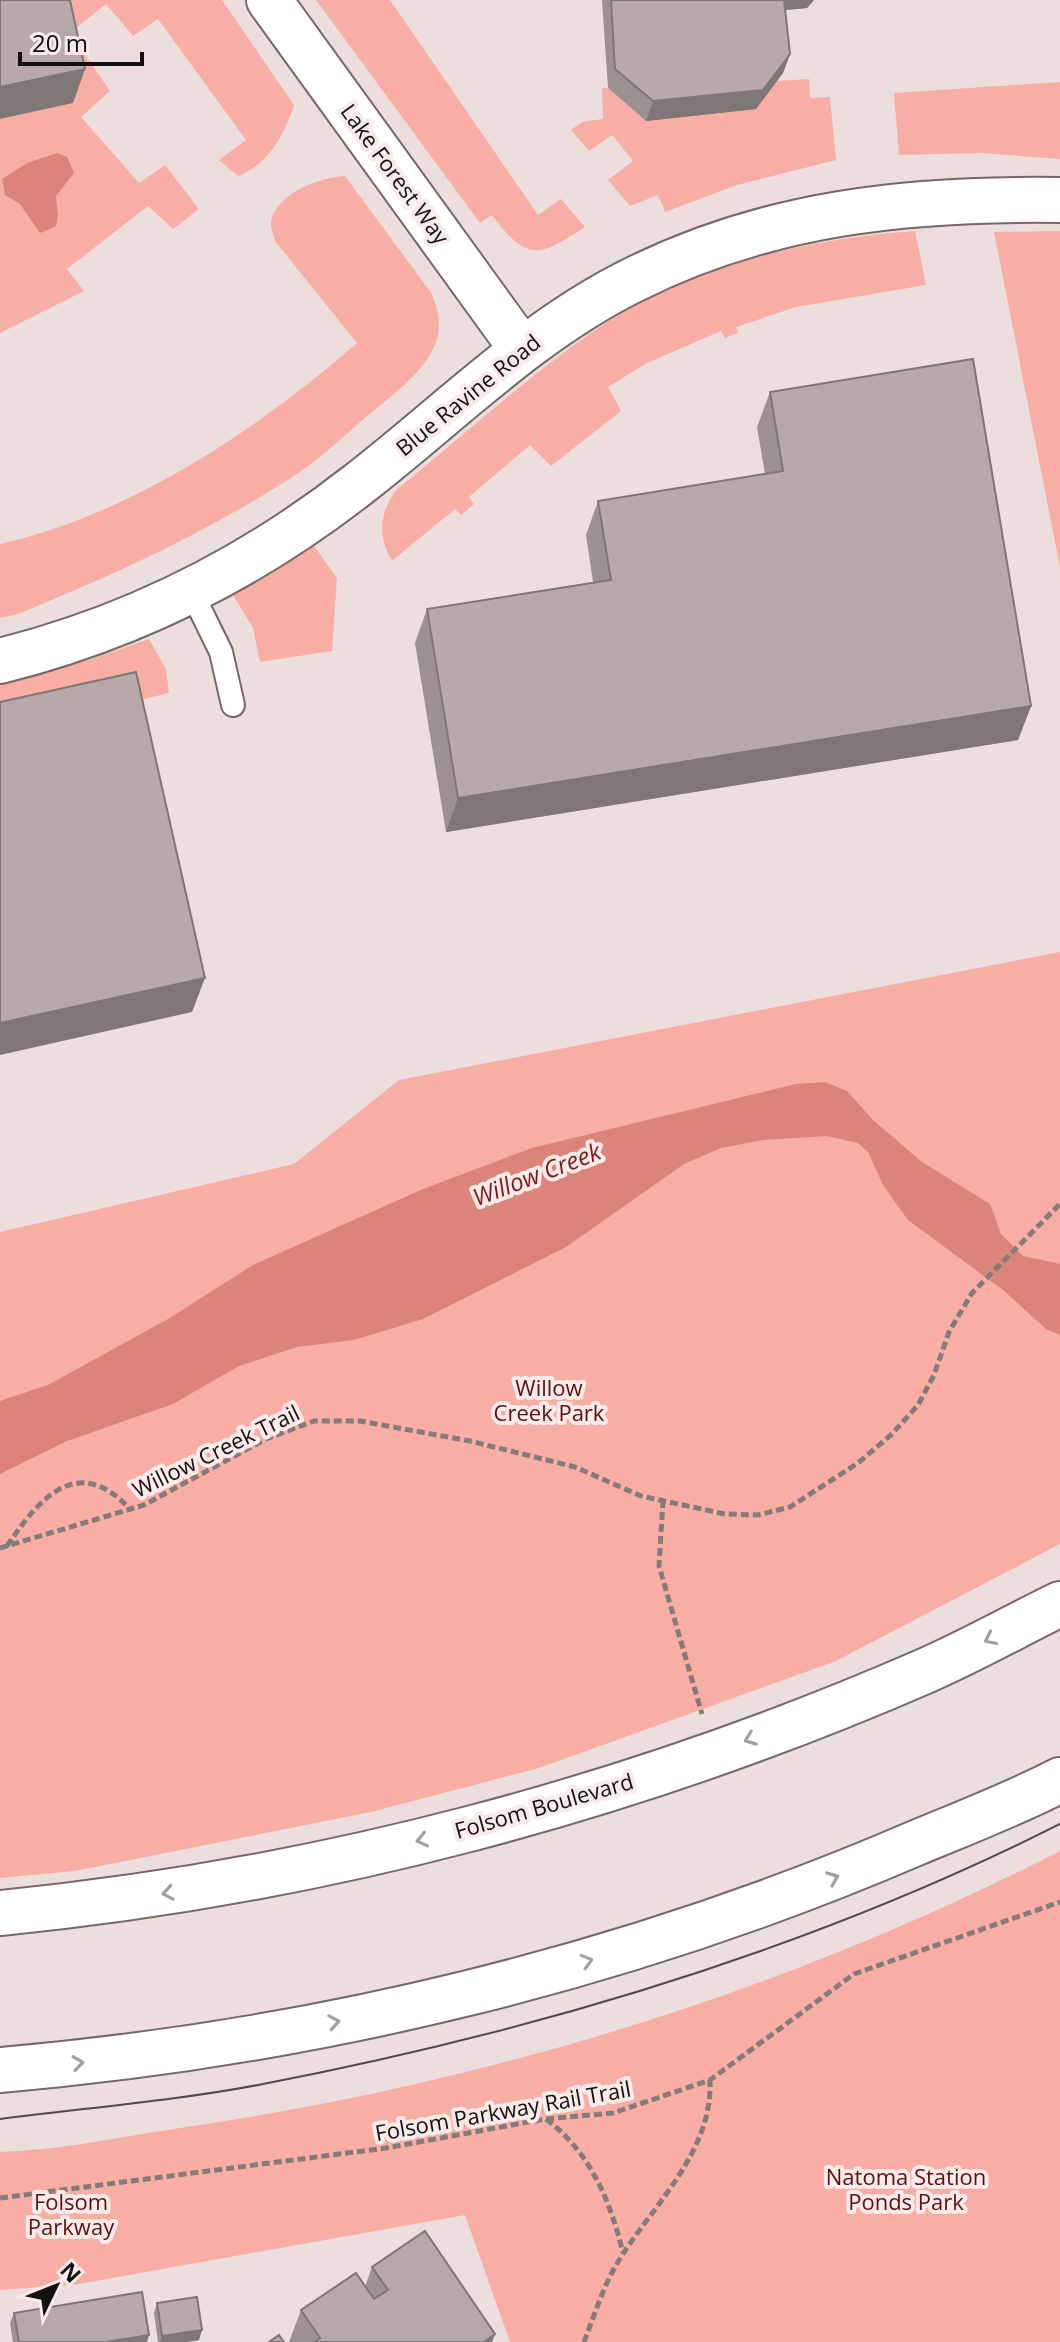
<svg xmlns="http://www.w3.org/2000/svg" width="1060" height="2342" viewBox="0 0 1060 2342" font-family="'Open Sans',sans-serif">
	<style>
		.green { fill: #f8aea4 }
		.water { fill: #da847a }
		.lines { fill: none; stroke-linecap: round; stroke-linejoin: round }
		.service-casing { stroke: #746967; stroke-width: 26 }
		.minor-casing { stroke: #746967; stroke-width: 48 }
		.tertiary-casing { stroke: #746967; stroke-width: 48 }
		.primary-casing { stroke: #746967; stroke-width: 48 }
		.path { stroke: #857b7a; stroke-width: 5; stroke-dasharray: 8 4; stroke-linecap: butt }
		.service { stroke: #fff; stroke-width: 22 }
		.minor { stroke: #fff; stroke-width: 44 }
		.tertiary { stroke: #fff; stroke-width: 44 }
		.primary { stroke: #fff; stroke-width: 44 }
		.tram { stroke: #514a4a; stroke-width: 2 }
		.wall { fill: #9d9190 }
		.shaded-wall { fill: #7f7676 }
		.building { fill: #b6a9a8; stroke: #7f7676; stroke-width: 2 }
		.oneway { stroke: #a19f9f }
		.labels { text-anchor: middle; stroke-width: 8; stroke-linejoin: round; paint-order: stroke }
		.street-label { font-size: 22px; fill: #151010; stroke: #f8ebe9 }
		.park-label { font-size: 22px; fill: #5e100e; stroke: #f8ebe9 }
		.water-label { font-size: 24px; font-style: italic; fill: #7f1816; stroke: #f8ebe9 }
	</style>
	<rect width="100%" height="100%" fill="#ebdedc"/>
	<!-- green -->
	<path class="green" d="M50 0H222L294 105C285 134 268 165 238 176L219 160 246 140 158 19 133 36 106 4 70 33 110 91 81 117 139 183 165 165 199 209 173 229 148 206 67 269 84 291 0 333V119L72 103Z
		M316 0H390L538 215 561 199 585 227C538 258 527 262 492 215L480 223Z
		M809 79 810 98 830 97 836 160 737 185 665 212 658 195 630 206 608 180 633 161 612 135 589 151 571 130 582 122 603 119 602 88H608L646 121 777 81Z
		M1060 82V159L981 153 899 155 894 93Z
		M345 176 432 294C437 308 441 320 438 335 431 367 395 393 371 413 348 432 326 454 301 471 213 530 116 574 18 614L0 618V544C132 514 256 431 357 343L275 241C274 235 270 227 271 222 276 193 321 177 345 176Z
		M915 231 926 285 796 307 736 327 738 333 725 338 721 331 647 363 608 387 621 411 551 466 530 445 469 497 474 504 461 515 455 509 392 561C378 536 379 516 395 491 461 438 524 379 594 331 683 268 808 238 915 231Z
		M1060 231V567L994 232Z
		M309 539 337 578 332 651 260 662 253 628 230 590Z
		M149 639 166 669 169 693 0 734V681L92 659Z
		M1060 952V1544L836 1661 539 1768 371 1812 75 1871 0 1878V1232L294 1164 399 1080Z
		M1060 1851V2342H510L465 2215 79 2284 0 2290V2152C60 2150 120 2137 180 2128 484 2084 786 1992 1060 1851Z"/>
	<!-- water -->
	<path class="water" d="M57 153 67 157 74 173 56 196 58 215 56 226 40 233 20 204 5 195 2 179 27 163Z
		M825 1082 847 1091 873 1120 922 1162 990 1204 1001 1234 1023 1256 1060 1264V1335L1046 1329 1003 1290 908 1220 883 1185 868 1152 858 1143 827 1136 763 1140 721 1148 684 1164 566 1247 423 1319 354 1340 297 1347 239 1366 173 1404 67 1441 0 1474V1401L48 1385 168 1319 253 1265 423 1189 532 1148 796 1084Z"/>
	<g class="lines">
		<defs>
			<path id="service" d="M191 591 221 652 233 705"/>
			<path id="minor" d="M269 0 521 348"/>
			<path id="tertiary" d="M0 661C132 628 253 567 360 483 450 413 529 332 631 281 768 212 909 198 1060 200"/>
			<path id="primary" d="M0 1913C318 1882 631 1799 925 1671 971 1651 1015 1626 1060 1604
				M0 2070C315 2043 626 1968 916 1843 964 1823 1014 1804 1060 1780"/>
		</defs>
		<!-- service casing -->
		<use href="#service" class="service-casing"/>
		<!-- minor casing -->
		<use href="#minor" class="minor-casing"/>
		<!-- tertiary casing -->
		<use href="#tertiary" class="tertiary-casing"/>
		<!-- primary casing -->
		<use href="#primary" class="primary-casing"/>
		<!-- path -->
		<path class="path" d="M663 1500 659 1566 702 1714
			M7 1546C39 1499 77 1452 130 1509
			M0 1548 144 1505 266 1439 314 1421H360L470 1441 575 1467 641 1496 725 1514 758 1515 790 1507 858 1463 892 1434 918 1405 934 1375 949 1332 972 1293 1060 1204
			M546 2119C590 2152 610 2200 623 2253
			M0 2198 386 2148 545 2119 613 2113 710 2080 854 1974 1060 1902
			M584 2342C595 2314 604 2283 621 2257 656 2202 713 2150 710 2080"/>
		<!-- service -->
		<use href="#service" class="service"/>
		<!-- minor -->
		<use href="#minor" class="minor"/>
		<!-- tertiary -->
		<use href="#tertiary" class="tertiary"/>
		<!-- primary -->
		<use href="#primary" class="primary"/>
		<!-- tram -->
		<path class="tram" d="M0 2119C85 2108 173 2101 258 2085 534 2032 808 1951 1060 1824"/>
	</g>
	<!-- wall -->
	<path class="wall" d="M602 0H814L807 8 785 10 790 54 783 73 756 109 646 121 608 88Z
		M770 392 1031 706 1018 740 446 832 415 643 427 609 593 582 586 535 598 501 765 474 757 427Z
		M372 2267 492 2342H289L301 2310 365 2287Z
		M157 2303 199 2340 186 2342H158L154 2313Z
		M14 2313 147 2342H13L10 2323Z"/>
	<!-- shaded-wall -->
	<path class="shaded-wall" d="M780 0H814L807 8 776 11Z
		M790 54 783 73 756 109 646 121 653 101Z
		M85 69 73 103 0 119V87Z
		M1031 706 1018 740 446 832 458 798Z
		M205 978 192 1012 0 1055V1023Z
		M202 2330 199 2340 186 2342H160L162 2336Z
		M495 2334 492 2342H484Z
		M149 2335 147 2342H106Z"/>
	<!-- building -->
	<path class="building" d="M0 0H70L85 69 0 87Z
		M611 0H784L790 54 763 90 653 101 615 69Z
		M973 359 1031 706 458 798 427 609 611 580 598 501 783 471 770 392Z
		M136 672 205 978 0 1023V702Z
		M425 2231 495 2334 484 2342H314L320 2338 301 2310 356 2273 374 2299 388 2290 372 2267Z
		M142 2292 149 2335 106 2342H19L14 2313Z
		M197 2297 202 2330 162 2336 157 2303Z
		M279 2335 284 2342H269Z"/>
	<!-- one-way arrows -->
	<defs><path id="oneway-chevron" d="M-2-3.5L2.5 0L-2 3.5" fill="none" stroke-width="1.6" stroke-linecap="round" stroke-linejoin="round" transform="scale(2)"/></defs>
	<g class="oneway">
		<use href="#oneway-chevron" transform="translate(990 1639) rotate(154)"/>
		<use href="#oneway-chevron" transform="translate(750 1739) rotate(159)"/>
		<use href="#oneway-chevron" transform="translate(422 1840) rotate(167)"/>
		<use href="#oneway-chevron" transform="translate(833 1878) rotate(-22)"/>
		<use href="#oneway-chevron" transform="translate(168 1893) rotate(170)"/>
		<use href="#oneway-chevron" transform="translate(587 1961) rotate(-16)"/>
		<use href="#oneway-chevron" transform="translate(334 2022) rotate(-10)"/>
		<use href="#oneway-chevron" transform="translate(78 2063) rotate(-8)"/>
	</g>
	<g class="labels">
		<!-- street labels -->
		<g class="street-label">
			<text transform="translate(395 174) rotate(54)" y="8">Lake Forest Way</text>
			<text transform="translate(468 395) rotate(-39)" y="8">Blue Ravine Road</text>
			<text transform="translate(216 1451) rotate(-26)" y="8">Willow Creek Trail</text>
			<text transform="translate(544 1806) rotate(-16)" y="8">Folsom Boulevard</text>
			<text transform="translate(503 2111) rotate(-10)" y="8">Folsom Parkway Rail Trail</text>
		</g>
		<!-- park labels -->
		<g class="park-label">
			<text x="549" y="1396">Willow<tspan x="549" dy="25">Creek Park</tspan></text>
			<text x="906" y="2185">Natoma Station<tspan x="906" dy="25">Ponds Park</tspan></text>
			<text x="71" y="2210">Folsom<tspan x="71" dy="25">Parkway</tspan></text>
		</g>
		<!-- water labels -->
		<g class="water-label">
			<text transform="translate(537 1175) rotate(-21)" y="8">Willow Creek</text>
		</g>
	</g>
	<!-- north arrow -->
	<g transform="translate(56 2286) rotate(47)" stroke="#f8ebe9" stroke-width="6" paint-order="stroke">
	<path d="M0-6L14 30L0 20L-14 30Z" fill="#151010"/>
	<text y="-12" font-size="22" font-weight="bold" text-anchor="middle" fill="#151010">N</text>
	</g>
	<!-- scale -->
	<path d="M20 52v12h122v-12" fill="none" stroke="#151010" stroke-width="4"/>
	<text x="32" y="52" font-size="24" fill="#151010" stroke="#f8ebe9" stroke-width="6" paint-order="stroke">20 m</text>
</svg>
